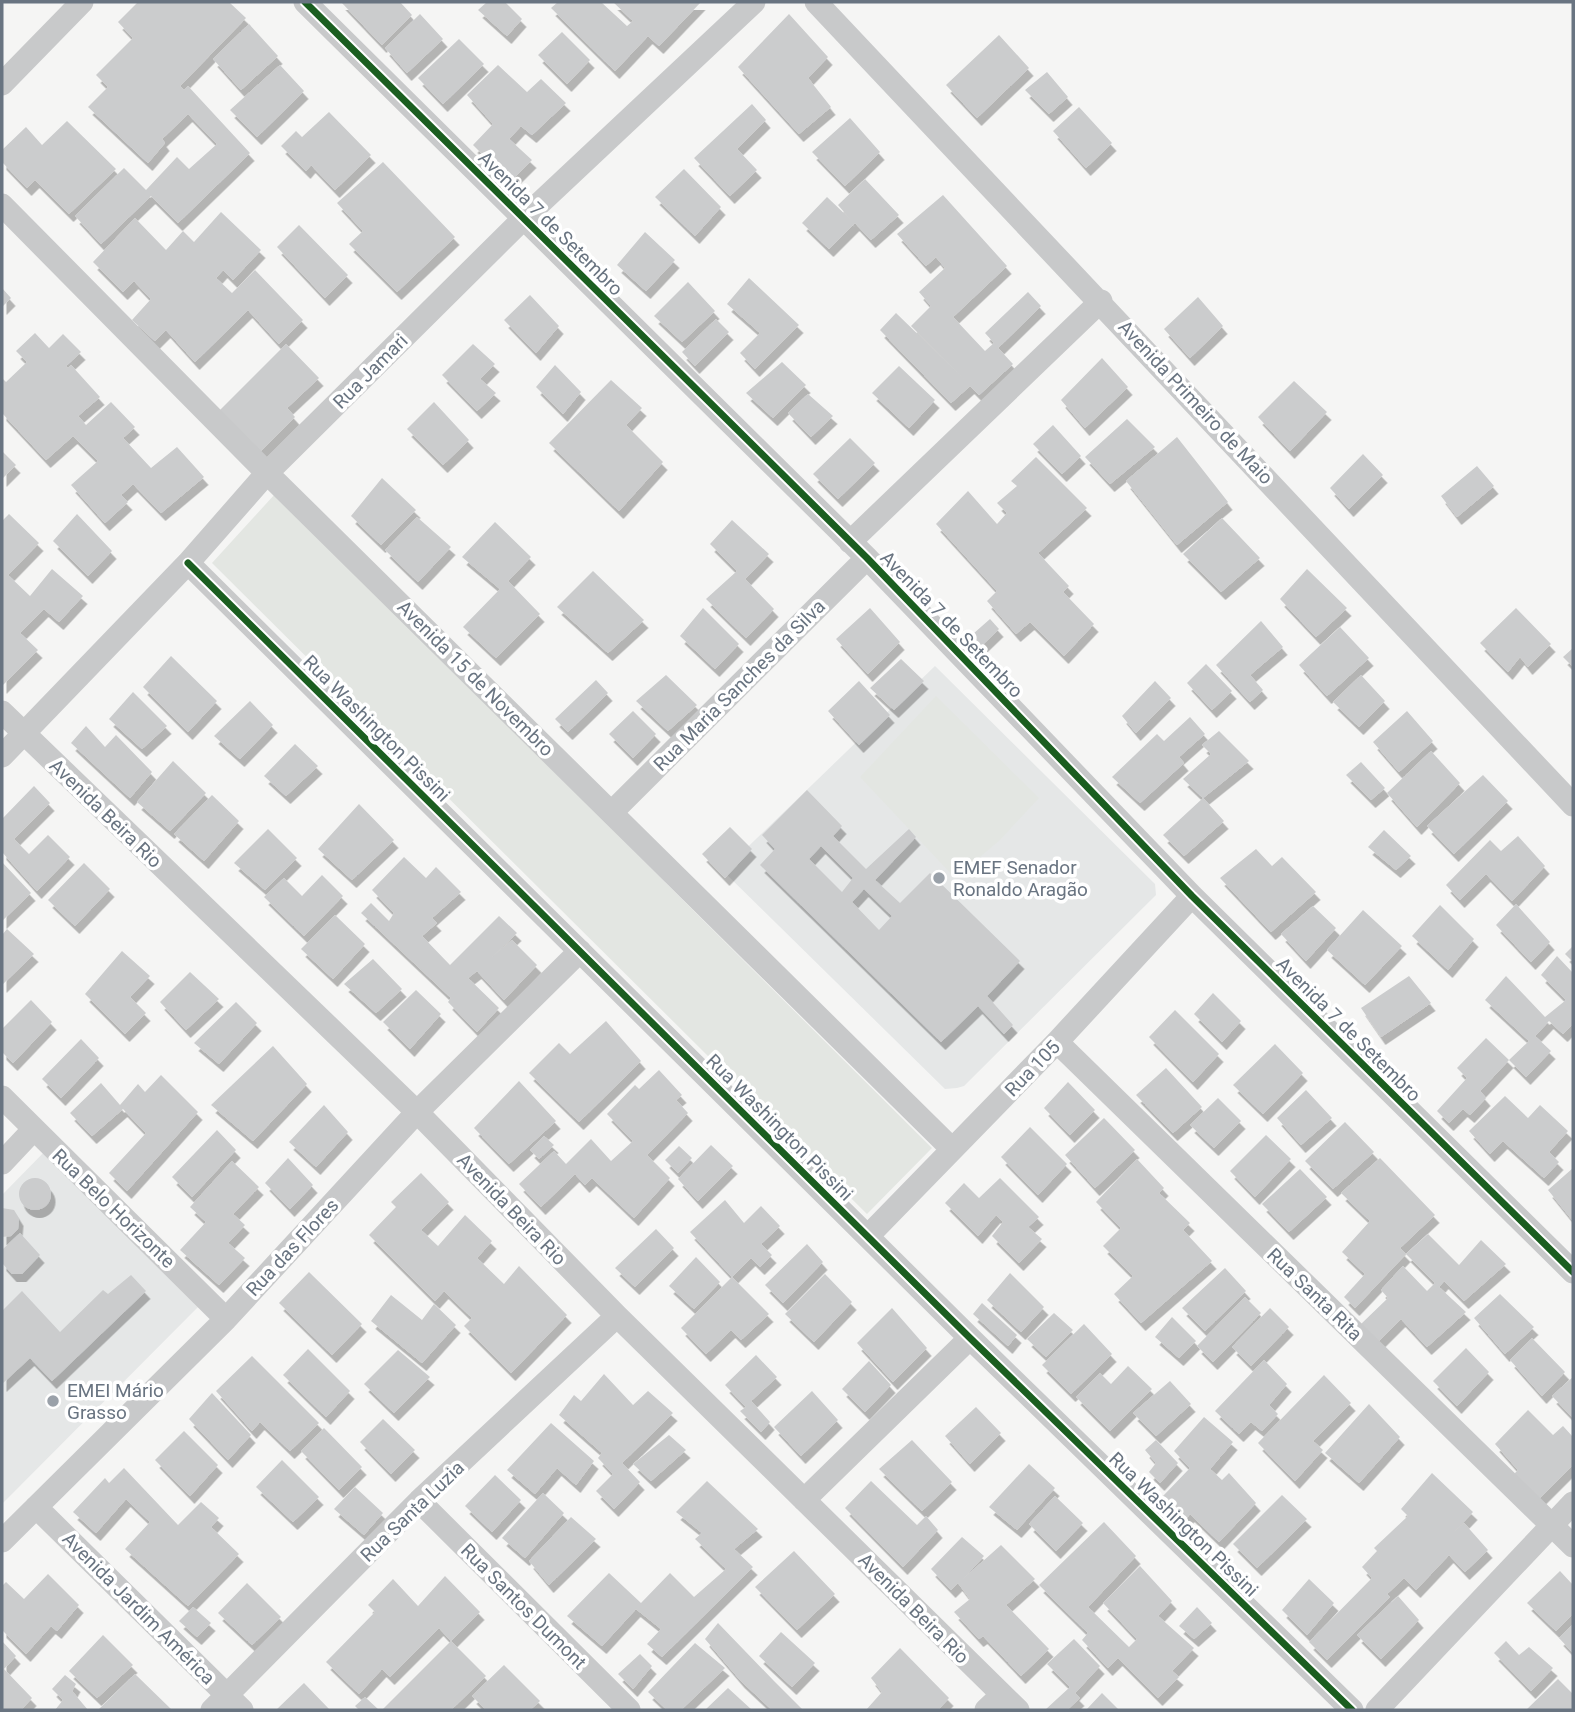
<svg xmlns="http://www.w3.org/2000/svg" width="1575" height="1712" viewBox="0 0 1575 1712" font-family="Roboto,sans-serif">
	<style>
		.built { fill: #e5e7e7 }
		.green { fill: #e3e6e2 }
		.building { fill: #cbcccd; fill-rule: evenodd; filter: url(#shadow) }
		.lines { fill: none; stroke-linecap: round; stroke-linejoin: round }
		.street { stroke: #c8c9ca; stroke-width: 23 }
		.cycleway-casing { stroke: #fff; stroke-width: 11 }
		.cycleway { stroke: #1b5e20; stroke-width: 7 }
		.poi-dot { fill: #9aa1a9; stroke: #fff; stroke-width: 2.5 }
		.labels { text-anchor: middle; stroke-width: 7; stroke-linejoin: round; paint-order: stroke }
		.street-label { font-size: 19px; fill: #697481; stroke: #fff }
		.poi-label { font-size: 19px; fill: #697481; stroke: #fff; text-anchor: start }
	</style>
	<defs>
		<filter id="shadow"><feDropShadow dx="4.5" dy="8" stdDeviation="0" flood-color="#0004"/></filter>
	</defs>
	<rect width="100%" height="100%" fill="#f5f5f4"/>
	<!-- built -->
	<path class="built" d="M935 666 1155 884 1156 895 964 1086 957 1088 945 1089 723 871Z
		M50 1146 206 1299 2 1504V1195Z"/>
	<!-- green -->
	<path class="green" d="M275 494 932 1148 867 1214 212 563Z
		M936 696 1039 798 1000 840 955 878 860 777Z"/>
	<!-- building -->
	<path class="building" d="M138 2H229L246 18 180 86 184 90 188 86 250 153 178 223 151 196 101 244 75 216 124 168 146 190 177 157 189 169 217 144 188 114 162 139 165 143 148 163 88 107 108 87 96 75 133 38 118 22Z
		M341 2H400L412 15 382 45Z
		M487 2H505L522 19 507 36 478 10Z
		M558 2H601L627 26 633 21 613 2H701L659 46 648 36 615 71 551 8Z
		M420 14 443 39 407 73 385 48Z
		M789 14 828 57 808 78 831 107 799 134 738 67Z
		M249 24 278 56 241 90 213 59Z
		M562 32 590 60 567 84 538 55Z
		M999 35 1029 68 977 118 946 85Z
		M459 39 484 64 443 104 418 78Z
		M280 65 304 91 257 137 230 110Z
		M498 65 527 92 541 79 566 103 532 135 521 126 509 139 532 160 510 182 473 145 493 124 467 95Z
		M1047 72 1068 97 1049 114 1025 90Z
		M752 104 766 120 737 149 757 170 730 196 694 158Z
		M1079 107 1112 143 1086 168 1053 131Z
		M329 112 371 155 335 190 311 165 306 171 281 146 296 131 302 137Z
		M850 118 880 152 845 186 812 152Z
		M67 121 116 169 69 214 35 180 27 188 2 162V150L26 127 42 145Z
		M383 162 455 237 397 292 349 244 363 231 337 203Z
		M684 169 721 207 695 236 655 197Z
		M865 179 899 215 871 240 855 223 829 249 802 223 827 197 850 219 838 205Z
		M943 195 1007 266 953 317 985 351 994 343 985 333 1028 292 1041 306 998 348 1013 364 979 395 970 386 951 403 880 330 896 313 966 381 911 326 931 306 919 292 945 268 936 257 926 266 897 234Z
		M221 212 261 250 233 280 223 270 216 278 232 293 255 270 303 320 279 344 248 310 195 362 166 330 155 341 132 320 151 299 134 281 123 292 93 262 135 218 166 250 183 231 194 242Z
		M299 225 348 275 325 298 277 247Z
		M645 232 675 260 646 291 617 265Z
		M749 278 799 325 755 369 740 353 760 333 727 304Z
		M688 282 715 311 682 342 654 316Z
		M2 288 11 298 2 307Z
		M530 295 559 326 536 353 504 320Z
		M1198 297 1223 326 1190 358 1164 329Z
		M716 319 729 332 695 366 682 352Z
		M35 333 49 348 63 334 81 352 66 366 68 368 71 365 100 397 78 416 86 425 111 402 135 427 123 438 151 468 177 447 204 477 161 513 133 484 121 495 128 502 105 523 71 485 98 461 73 436 46 460 2 413V378L6 382 27 362 16 351Z
		M286 344 319 378 287 408 295 417 261 451 220 410Z
		M473 344 495 364 480 379 496 393 477 411 442 375Z
		M1102 358 1128 387 1085 428 1061 400Z
		M782 362 806 385 773 418 746 393Z
		M555 365 581 392 563 414 536 387Z
		M899 366 935 400 909 428 872 393Z
		M611 380 642 408 626 425 663 462 619 511 549 443Z
		M1294 381 1327 412 1290 451 1258 417Z
		M808 394 833 416 811 437 788 413Z
		M434 402 469 440 443 465 407 429Z
		M1127 419 1155 447 1110 484 1085 457Z
		M1053 425 1081 456 1062 474 1033 444Z
		M1177 437 1228 502 1177 545 1126 481Z
		M850 438 875 463 838 499 813 474Z
		M2 451 16 465 2 479Z
		M1363 454 1383 475 1349 509 1330 488Z
		M1036 457 1087 508 1038 553 1069 586 1063 592 1094 624 1064 656 1030 622 1016 634 987 601 997 591 936 524 968 491 997 524 1007 513 997 503 1017 486 1011 481Z
		M1477 466 1494 486 1457 517 1441 496Z
		M382 478 416 510 381 545 351 516Z
		M9 514 39 543 8 575 30 596 52 569 83 596 59 622 44 609 20 633 38 650 2 686V521Z
		M77 514 112 551 88 576 53 541Z
		M417 517 451 547 418 582 385 550Z
		M1222 518 1260 558 1221 592 1183 554Z
		M732 520 769 554 745 579 774 609 746 638 706 599 737 571 710 544Z
		M495 522 531 557 508 581 540 614 496 658 463 627 500 589 462 557Z
		M1307 569 1347 608 1316 637 1280 599Z
		M593 571 644 620 608 653 557 607Z
		M703 608 739 644 715 669 680 636Z
		M870 608 900 642 868 674 836 639Z
		M1516 608 1551 644 1528 667 1520 657 1508 672 1480 643Z
		M990 619 999 629 975 652 965 641Z
		M1261 621 1283 647 1250 675 1263 690 1250 702 1216 665Z
		M1340 627 1369 658 1327 696 1299 665Z
		M1573 648V667L1563 657Z
		M171 656 217 701 188 732 143 687Z
		M901 659 924 681 894 710 870 688Z
		M1206 664 1232 691 1212 710 1187 683Z
		M666 675 697 705 668 731 636 701Z
		M1361 675 1385 701 1359 727 1333 702Z
		M596 680 608 693 568 732 555 719Z
		M859 681 890 715 859 745 828 711Z
		M1155 681 1171 698 1136 733 1122 716Z
		M133 692 167 726 142 749 109 719Z
		M250 701 273 725 240 759 214 736Z
		M633 711 656 734 633 758 609 734Z
		M1407 711 1433 741 1399 772 1373 742Z
		M1190 717 1205 734 1179 757 1184 763 1140 803 1112 777 1157 734 1164 741Z
		M86 726 105 747 116 735 152 772 130 798 71 743Z
		M1219 731 1249 761 1203 798 1183 779 1211 754 1202 745Z
		M295 744 318 766 286 796 264 776Z
		M1431 751 1460 783 1417 827 1387 793Z
		M173 761 206 793 170 831 137 802Z
		M1361 762 1385 788 1371 800 1346 775Z
		M1483 775 1508 801 1454 854 1427 826Z
		M34 786 50 803 14 839 29 854 48 835 70 857 37 891 2 852V819Z
		M807 790 842 826 833 836 866 869 909 829 916 837 875 880 900 903 930 873 1020 961 987 996 1013 1025 1004 1034 978 1006 941 1042 760 865 775 849 762 835ZM821 846 853 878 842 892 809 859ZM864 889 892 916 879 930 852 902Z
		M212 795 239 821 204 861 174 834Z
		M1203 798 1224 821 1184 856 1163 835Z
		M359 804 394 840 352 880 318 849Z
		M730 827 752 849 725 878 702 854Z
		M268 829 297 858 265 890 234 863Z
		M1384 830 1411 856 1396 870 1368 847Z
		M1518 836 1545 866 1512 901 1486 874 1460 900 1446 885 1490 840 1501 851Z
		M1256 849 1272 866 1282 857 1316 892 1271 932 1220 878Z
		M404 857 426 878 436 867 461 892 432 918 437 923 422 936 450 965 499 916 517 933 492 957 512 940 537 965 504 1000 477 971 468 978 499 1008 477 1032 448 1002 451 998 361 913 371 903 389 921 394 913 372 890Z
		M2 862 31 893 2 921Z
		M84 863 110 889 75 926 48 900Z
		M322 875 343 896 304 936 264 897 284 878 302 896Z
		M1516 904 1550 942 1531 962 1496 925Z
		M1440 905 1474 939 1448 970 1412 936Z
		M1313 906 1336 928 1306 961 1281 934Z
		M1363 910 1402 946 1365 985 1327 950Z
		M335 915 365 944 333 979 301 949Z
		M7 929 34 954 2 985V935Z
		M1573 946V962L1565 954Z
		M122 951 150 976 130 997 146 1013 125 1034 85 994Z
		M1557 956 1573 973V1024L1563 1034 1549 1021 1535 1036 1551 1051 1526 1077 1509 1060 1529 1041 1485 1000 1506 976 1545 1017 1566 1000 1541 975Z
		M373 959 402 989 376 1013 344 984Z
		M190 972 219 999 186 1030 160 1002Z
		M1409 976 1431 1003 1381 1037 1361 1008Z
		M416 990 441 1014 410 1049 383 1022Z
		M1213 993 1241 1021 1222 1042 1194 1014Z
		M31 1000 52 1022 13 1063 2 1052V1029Z
		M236 1002 257 1023 219 1064 194 1043Z
		M1175 1010 1219 1054 1193 1082 1149 1037Z
		M606 1021 641 1061 579 1122 529 1073 559 1043 570 1054Z
		M1486 1038 1509 1060 1480 1091 1486 1098 1470 1115 1463 1109 1449 1123 1437 1111 1467 1078 1457 1068Z
		M81 1039 99 1058 61 1098 42 1079Z
		M1275 1044 1303 1073 1263 1114 1233 1085Z
		M273 1046 307 1084 253 1141 211 1105Z
		M1166 1068 1202 1107 1173 1133 1136 1095Z
		M659 1070 682 1095 676 1100 688 1113 647 1155 670 1178 634 1218 592 1178 585 1185 575 1174 541 1207 519 1184 554 1151 566 1164 591 1139 611 1161 633 1141 607 1114 635 1085 639 1089Z
		M161 1075 198 1112 127 1191 109 1173 146 1133 123 1109 92 1136 70 1113 101 1083 120 1105 138 1084 145 1092Z
		M519 1081 556 1121 509 1164 474 1128Z
		M1068 1082 1095 1110 1070 1135 1044 1108Z
		M1306 1090 1332 1118 1301 1145 1277 1118Z
		M1505 1096 1528 1118 1540 1105 1568 1131 1549 1152 1559 1162 1544 1178 1503 1141 1490 1154 1469 1131Z
		M1218 1098 1241 1121 1214 1148 1190 1125Z
		M324 1105 348 1132 316 1167 289 1142Z
		M1104 1118 1135 1150 1095 1188 1065 1155Z
		M1345 1122 1374 1152 1333 1189 1305 1161Z
		M1030 1127 1067 1164 1038 1195 1001 1157Z
		M217 1130 236 1150 192 1197 172 1177Z
		M1266 1135 1291 1159 1255 1197 1230 1171Z
		M544 1136 554 1145 539 1159 530 1150Z
		M711 1145 733 1166 698 1201 678 1179Z
		M679 1146 692 1158 678 1173 665 1160Z
		M288 1158 313 1185 290 1209 265 1183Z
		M1380 1158 1435 1215 1400 1248 1406 1254 1355 1308 1344 1297 1365 1274 1342 1252 1370 1221 1341 1193Z
		M1137 1159 1164 1188 1159 1193 1190 1223 1183 1230 1212 1261 1141 1323 1114 1294 1133 1276 1103 1246 1121 1228 1096 1202Z
		M232 1161 259 1187 233 1214 245 1225 228 1243 245 1258 219 1285 180 1250 206 1222 190 1207Z
		M1573 1168V1221L1548 1190Z
		M1300 1169 1327 1197 1289 1232 1262 1204Z
		M421 1173 449 1202 421 1230 438 1246 465 1215 492 1241 477 1258 504 1284 519 1266 567 1315 511 1373 464 1326 472 1318 444 1291 435 1301 369 1235 396 1207 391 1202Z
		M1000 1178 1039 1217 1028 1227 1042 1239 1019 1263 992 1236 1003 1222 996 1215 978 1236 945 1203 964 1183 979 1198Z
		M19 1194a16 16 0 1 1 32 0a16 16 0 1 1-32 0Z
		M725 1200 744 1223 761 1206 780 1226 761 1244 772 1255 760 1267 751 1258 732 1277 690 1232Z
		M2 1208 14 1210 19 1218 18 1229 11 1236 2 1237Z
		M656 1229 674 1248 635 1287 615 1268Z
		M20 1233 40 1255 22 1274H12L2 1263V1250Z
		M1428 1234 1459 1265 1481 1240 1506 1264 1464 1301 1444 1281 1439 1287 1466 1312 1427 1347 1401 1319 1379 1341 1361 1324 1388 1298 1381 1290 1403 1266 1427 1291 1435 1283 1406 1254Z
		M807 1244 823 1262 783 1303 765 1285Z
		M696 1257 720 1282 694 1309 669 1286Z
		M1225 1268 1246 1291 1205 1331 1182 1308Z
		M309 1272 362 1324 332 1355 279 1303Z
		M1010 1273 1044 1307 1021 1332 987 1300Z
		M825 1274 852 1302 814 1342 785 1314Z
		M131 1275 146 1291 52 1381 30 1358 2 1384V1311L22 1291 60 1332 103 1290 108 1294Z
		M732 1277 769 1314 741 1340 731 1330 706 1354 681 1328Z
		M1500 1294 1534 1327 1505 1354 1474 1318Z
		M391 1295 422 1320 434 1304 456 1325 422 1363 371 1321Z
		M1245 1297 1261 1313 1213 1362 1197 1346Z
		M982 1303 1017 1335 1008 1346 973 1314Z
		M892 1308 927 1348 893 1382 857 1343Z
		M1270 1308 1289 1327 1251 1366 1232 1347Z
		M1054 1313 1073 1330 1046 1357 1027 1339Z
		M1172 1317 1196 1341 1179 1358 1155 1337Z
		M1084 1324 1112 1354 1071 1394 1042 1365Z
		M1532 1338 1565 1372 1542 1396 1510 1360Z
		M1466 1348 1489 1372 1457 1406 1433 1381Z
		M308 1349 350 1391 326 1417 283 1375Z
		M398 1350 430 1377 394 1413 364 1384Z
		M756 1355 777 1377 751 1401 770 1422 761 1432 740 1411 746 1407 725 1385Z
		M252 1356 319 1423 290 1451 260 1422 252 1431 216 1391Z
		M1264 1360 1287 1384 1269 1405 1278 1414 1262 1431 1251 1422 1239 1434 1215 1411Z
		M869 1361 891 1385 865 1412 842 1389Z
		M1128 1366 1152 1389 1110 1431 1076 1397 1100 1373 1111 1384Z
		M604 1374 633 1405 648 1391 673 1413 622 1463 640 1482 614 1509 596 1491 613 1474 598 1458 602 1453 559 1415 574 1395 581 1401Z
		M1324 1375 1351 1403 1313 1441 1323 1450 1295 1481 1258 1443Z
		M1573 1377V1418L1552 1396Z
		M1170 1381 1191 1404 1156 1436 1133 1413Z
		M812 1391 838 1420 801 1456 774 1427Z
		M212 1393 251 1435 228 1460 189 1419Z
		M1369 1404 1400 1437 1359 1483 1325 1453Z
		M976 1407 1001 1433 970 1464 945 1436Z
		M1528 1410 1553 1435 1563 1426 1573 1437V1465L1537 1501 1512 1476 1518 1470 1495 1444Z
		M1204 1417 1233 1442 1210 1469 1222 1480 1229 1473 1256 1503 1219 1542 1190 1514 1186 1519 1163 1496 1190 1468 1174 1451Z
		M383 1419 415 1450 391 1474 360 1442Z
		M551 1423 594 1461 576 1485 557 1468 535 1494 507 1470Z
		M324 1428 362 1467 339 1490 301 1451Z
		M184 1431 218 1465 190 1496 155 1460Z
		M669 1435 686 1450 651 1481 633 1464Z
		M912 1440 952 1482 922 1511 879 1469Z
		M1156 1440 1178 1463 1160 1483 1149 1472 1156 1463 1145 1450Z
		M282 1460 319 1497 293 1522 256 1487Z
		M1029 1464 1055 1488 1017 1530 989 1507Z
		M124 1468 178 1525 201 1502 219 1518 211 1527 239 1554 188 1606 125 1549 150 1522 126 1499 96 1533 73 1512 105 1478 109 1483Z
		M1432 1473 1473 1512 1454 1532 1464 1523 1488 1550 1465 1572 1449 1555 1416 1590 1404 1578 1387 1594 1390 1597 1327 1660 1309 1642 1372 1578 1362 1567 1377 1551 1374 1548 1408 1516 1401 1509Z
		M495 1475 521 1500 492 1532 465 1506Z
		M707 1481 758 1529 734 1549 753 1567 662 1657 647 1644 661 1629 636 1609 602 1646 567 1616 609 1573 641 1603 670 1573 694 1597 726 1569 695 1539 702 1533 676 1512Z
		M871 1481 917 1525 926 1516 938 1530 903 1567 845 1508Z
		M355 1487 383 1513 364 1535 334 1509Z
		M543 1493 564 1513 525 1558 502 1538Z
		M1282 1495 1307 1519 1257 1568 1233 1544Z
		M1055 1496 1083 1523 1056 1551 1029 1524Z
		M571 1517 596 1539 549 1585 529 1561Z
		M1104 1522 1136 1556 1088 1607 1129 1647 1137 1639 1103 1603 1140 1566 1172 1601 1158 1616 1194 1648 1172 1671 1179 1677 1158 1698 1118 1658 1108 1668 1082 1640 1088 1633 1039 1585Z
		M962 1537 984 1556 963 1579 1001 1545 1035 1579 1006 1605 1049 1649 1021 1676 983 1636 979 1639 954 1612 970 1599 958 1583 951 1590 931 1569Z
		M794 1551 835 1594 797 1630 755 1587Z
		M1560 1571 1573 1585V1614L1556 1631 1527 1603Z
		M48 1574 79 1605 57 1631 51 1626 26 1654 2 1630V1586L6 1582 24 1599Z
		M445 1576 480 1612 451 1641 439 1628 390 1677 382 1669 359 1694 326 1662 375 1612 368 1605 393 1579 418 1606Z
		M1309 1579 1334 1603 1307 1635 1282 1610Z
		M247 1583 281 1617 252 1645 218 1613Z
		M1398 1596 1419 1620 1381 1659 1357 1635Z
		M193 1607 211 1623 197 1637 179 1621Z
		M1197 1607 1212 1623 1194 1639 1179 1626Z
		M718 1623 774 1681 803 1710H772L740 1680 705 1639Z
		M1573 1624V1653L1559 1638Z
		M781 1632 815 1663 792 1687 759 1656Z
		M103 1635 133 1665 97 1698 69 1671Z
		M1074 1639 1100 1666 1075 1693 1080 1698 1067 1710H1045L1070 1687 1047 1664Z
		M2 1641 16 1656 4 1669 32 1698 21 1710H2Z
		M451 1641 486 1676 451 1710H382Z
		M1506 1641 1519 1655 1529 1647 1553 1668 1531 1691 1494 1653Z
		M695 1643 725 1668 681 1710H667L648 1692Z
		M900 1648 949 1698 938 1710H866L882 1692 871 1678Z
		M640 1654 652 1666 633 1689 618 1674Z
		M504 1665 540 1701 530 1710H486L472 1696Z
		M135 1674 172 1710H98Z
		M65 1675 76 1684 72 1691 88 1710H55L63 1700 52 1689Z
		M1558 1679 1573 1694 1571 1710H1526Z
		M304 1683 330 1710H276Z
		M728 1688 752 1710H705Z
		M1102 1693 1119 1710H1086Z
		M365 1697 379 1710H359L355 1706Z"/>
	<g class="lines">
		<!-- street -->
		<path class="street" d="M305 2 867 558 1192 896 1573 1272
			M816 2 1573 805
			M2 84 82 2
			M2 205 267 473 952 1149
			M850 542 1101 301
			M188 563 970 1338 1352 1710
			M2 712 417 1112 617 1316 1018 1710
			M2 756 188 563 267 473 524 218 754 2
			M612 812 867 558
			M1057 1042 1573 1546
			M2 1097 226 1319
			M2 1163 34 1129
			M868 1236 1057 1042 1192 896
			M804 1500 970 1338
			M419 1501 629 1710
			M36 1507 242 1710
			M2 1541 226 1319 417 1112 580 951
			M212 1710 419 1501 617 1316
			M986 1710 1002 1695
			M1377 1710 1573 1503"/>
		<defs>
			<path id="cycleway" d="M305 2 867 558 1192 896 1573 1272
				M188 563 970 1338 1352 1710"/>
		</defs>
		<!-- cycleway casing -->
		<use href="#cycleway" class="cycleway-casing"/>
		<!-- cycleway -->
		<use href="#cycleway" class="cycleway"/>
	</g>
	<!-- markers -->
	<g class="poi-dot">
		<circle cx="939" cy="878" r="7"/>
		<circle cx="53" cy="1401" r="7"/>
	</g>
	<g class="labels">
		<!-- street labels -->
		<g class="street-label">
			<text transform="translate(551 223) rotate(45)" y="7">Avenida 7 de Setembro</text>
			<text transform="translate(370 371) rotate(-45)" y="7">Rua Jamari</text>
			<text transform="translate(1196 402) rotate(47)" y="7">Avenida Primeiro de Maio</text>
			<text transform="translate(952 624) rotate(46)" y="7">Avenida 7 de Setembro</text>
			<text transform="translate(476 678) rotate(45)" y="7">Avenida 15 de Novembro</text>
			<text transform="translate(739 685) rotate(-45)" y="7">Rua Maria Sanches da Silva</text>
			<text transform="translate(377 728) rotate(45)" y="7">Rua Washington Pissini</text>
			<text transform="translate(106 813) rotate(44)" y="7">Avenida Beira Rio</text>
			<text transform="translate(1349 1029) rotate(45)" y="7">Avenida 7 de Setembro</text>
			<text transform="translate(1032 1068) rotate(-46)" y="7">Rua 105</text>
			<text transform="translate(780 1127) rotate(45)" y="7">Rua Washington Pissini</text>
			<text transform="translate(114 1208) rotate(44)" y="7">Rua Belo Horizonte</text>
			<text transform="translate(512 1209) rotate(46)" y="7">Avenida Beira Rio</text>
			<text transform="translate(292 1247) rotate(-47)" y="7">Rua das Flores</text>
			<text transform="translate(1315 1294) rotate(44)" y="7">Rua Santa Rita</text>
			<text transform="translate(412 1511) rotate(-44)" y="7">Rua Santa Luzia</text>
			<text transform="translate(1184 1524) rotate(44)" y="7">Rua Washington Pissini</text>
			<text transform="translate(524 1606) rotate(45)" y="7">Rua Santos Dumont</text>
			<text transform="translate(139 1608) rotate(45)" y="7">Avenida Jardim América</text>
			<text transform="translate(914 1608) rotate(45)" y="7">Avenida Beira Rio</text>
		</g>
		<!-- poi labels -->
		<g class="poi-label">
			<text x="953" y="874">EMEF Senador<tspan x="953" dy="22">Ronaldo Aragão</tspan></text>
			<text x="67" y="1397">EMEI Mário<tspan x="67" dy="22">Grasso</tspan></text>
		</g>
	</g>
	<!-- border -->
	<rect width="1575" height="1712" fill="none" stroke="#697481" stroke-width="7"/>
</svg>
